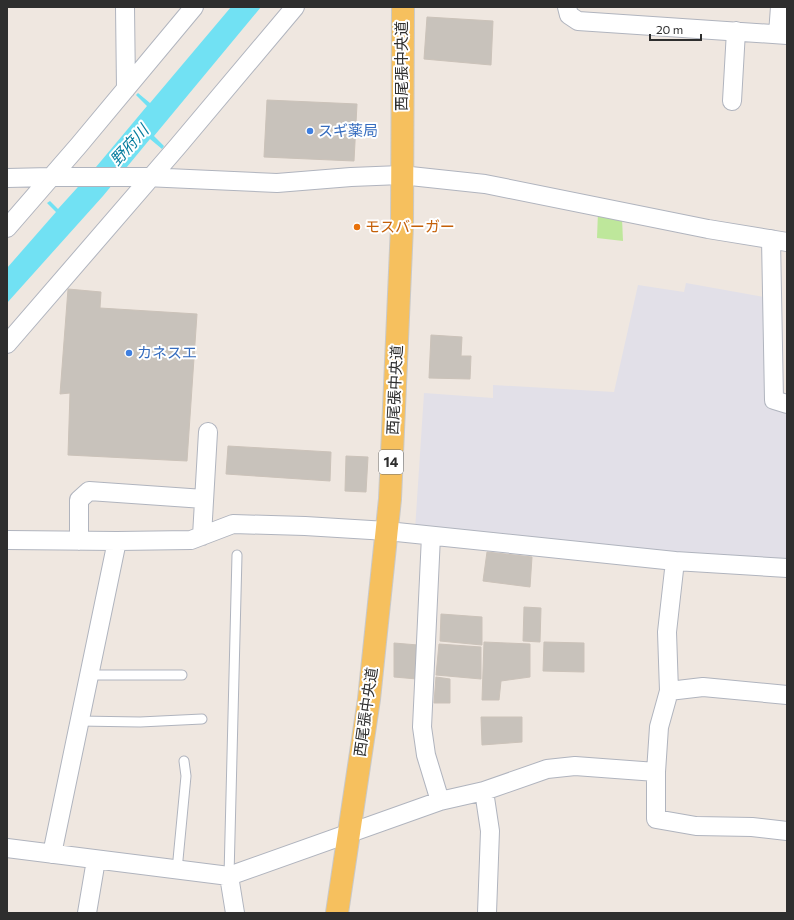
<svg xmlns="http://www.w3.org/2000/svg" width="794" height="920" viewBox="0 0 794 920" font-family="Commissioner,'Noto Sans JP',sans-serif">
	<style>
		.industrial { fill: #e2e0e8 }
		.green { fill: #bee79b }
		.water { fill: #71e1f3 }
		.building { fill: #c8c2bb; stroke: #cbc2b9 }
		.lines { fill: none; stroke-linecap: round; stroke-linejoin: round }
		.service-casing { stroke: #b0b4be; stroke-width: 11 }
		.minor-casing { stroke: #b0b4be; stroke-width: 20 }
		.primary-casing { stroke: #c9c9c9; stroke-width: 24 }
		.service { stroke: #fff; stroke-width: 9 }
		.minor { stroke: #fff; stroke-width: 18 }
		.primary { stroke: #f6c05e; stroke-width: 22 }
		.shop-dot { fill: #3f7fe0; stroke: #fff; stroke-width: 1.5 }
		.food-dot { fill: #e8710a; stroke: #fff; stroke-width: 1.5 }
		.labels { text-anchor: middle; stroke-width: 4; stroke-linejoin: round; paint-order: stroke }
		.shield { fill: #fff; stroke: #6d6d6d; stroke-width: 1 }
		.shield-label { font-size: 14px; font-weight: bold; fill: #2e2e2e }
		.street-label { font-size: 15px; fill: #2e2e2e; stroke: #fff }
		.shop-label { font-size: 15px; fill: #366cbe; stroke: #fff; text-anchor: start }
		.food-label { font-size: 15px; fill: #c56008; stroke: #fff; text-anchor: start }
		.water-label { font-size: 16px; font-style: italic; fill: #097e9f; stroke: #fff }
	</style>
	<rect width="100%" height="100%" fill="#efe7e0"/>
	<!-- industrial -->
	<path class="industrial" d="M686 283 769 298V404L787 409V563L415 530 424 393 493 398V385L614 392 638 285 684 292Z"/>
	<!-- green -->
	<path class="green" d="M598 212 622 218 623 241 597 238Z"/>
	<!-- water -->
	<path class="water" d="M231 7H261L154 136 164 146 162 149 150 139 103 196 7 303V268L56 212 47 203 50 201 58 209 96 167 147 106 136 95 138 93 150 103Z"/>
	<!-- building -->
	<path class="building" d="M427 17 493 21 491 65 424 59Z
		M267 100 357 104 354 161 264 157Z
		M68 289 101 292 100 308 197 314 187 461 68 455 70 393 60 394Z
		M431 335 462 337 461 356H471L470 379 429 378Z
		M228 446 331 452 330 481 226 474Z
		M346 456 368 457 366 492 345 491Z
		M487 552 532 557 530 587 483 581Z
		M524 607 541 608 540 642 523 641Z
		M441 614 482 617V645L440 641Z
		M484 642 530 644V677L501 681 499 700H482Z
		M544 642 584 643V672L543 671Z
		M394 643 418 645 417 679 394 677Z
		M439 644 481 647V679L436 675Z
		M436 677 450 679V703H434Z
		M481 717H522V742L482 745Z"/>
	<g class="lines">
		<defs>
			<path id="service" d="M89 675H182
				M79 721 140 722 202 719
				M177 870 186 776 184 761
				M229 876 237 555"/>
			<path id="minor" d="M125 7 126 89
				M567 7 569 15 578 21 787 35
				M778 34 780 7
				M732 101 736 31
				M7 178 51 177H145L277 183 351 177 401 175 485 184 708 229 787 242
				M7 228 79 145 194 7
				M771 239 774 400 787 404
				M7 344 178 146 295 7
				M202 536 208 432
				M431 536 422 727 426 755 440 801
				M7 540 117 541 191 540 233 524 305 526 387 531 675 561 787 568
				M79 541V500L89 491 204 499
				M675 561 667 632 669 691 659 727 656 772V819L696 826 752 827 787 831
				M669 691 703 687 787 695
				M484 791 490 831 487 913
				M7 848 229 876 440 801 484 791 547 769 575 766 656 772
				M52 854 117 541
				M229 876 235 913
				M87 913 96 860"/>
			<path id="primary" d="M337 913 369 699 390 499 402 226 403 7"/>
		</defs>
		<!-- service casing -->
		<use href="#service" class="service-casing"/>
		<!-- minor casing -->
		<use href="#minor" class="minor-casing"/>
		<!-- primary casing -->
		<use href="#primary" class="primary-casing"/>
		<!-- service -->
		<use href="#service" class="service"/>
		<!-- minor -->
		<use href="#minor" class="minor"/>
		<!-- primary -->
		<use href="#primary" class="primary"/>
	</g>
	<!-- markers -->
	<g class="shop-dot">
		<circle cx="310" cy="131" r="4"/>
		<circle cx="129" cy="353" r="4"/>
	</g>
	<circle class="food-dot" cx="357" cy="227" r="4"/>
	<g class="labels">
		<!-- shield labels -->
		<rect class="shield" x="379" y="450" width="24" height="24" rx="3"/>
		<g class="shield-label">
			<text x="391" y="467">14</text>
		</g>
		<!-- street labels -->
		<g class="street-label">
			<text transform="translate(402 66) rotate(-90)" y="5">西尾張中央道</text>
			<text transform="translate(395 390) rotate(-87)" y="5">西尾張中央道</text>
			<text transform="translate(366 712) rotate(-82)" y="5">西尾張中央道</text>
		</g>
		<!-- shop labels -->
		<g class="shop-label">
			<text x="318" y="136">スギ薬局</text>
			<text x="137" y="358">カネスエ</text>
		</g>
		<!-- food labels -->
		<g class="food-label">
			<text x="365" y="232">モスバーガー</text>
		</g>
		<!-- water labels -->
		<g class="water-label">
			<text transform="translate(129 145) rotate(-48)" y="6">野府川</text>
		</g>
	</g>
	<!-- border -->
	<rect width="794" height="920" fill="none" stroke="#2e2e2e" stroke-width="16"/>
	<!-- scale -->
	<path d="M650 34v6h51v-6" fill="none" stroke="#2e2e2e" stroke-width="2"/>
	<text x="656" y="34" font-size="12" fill="#2e2e2e" stroke="#ffffff" stroke-width="3" paint-order="stroke">20 m</text>
</svg>
